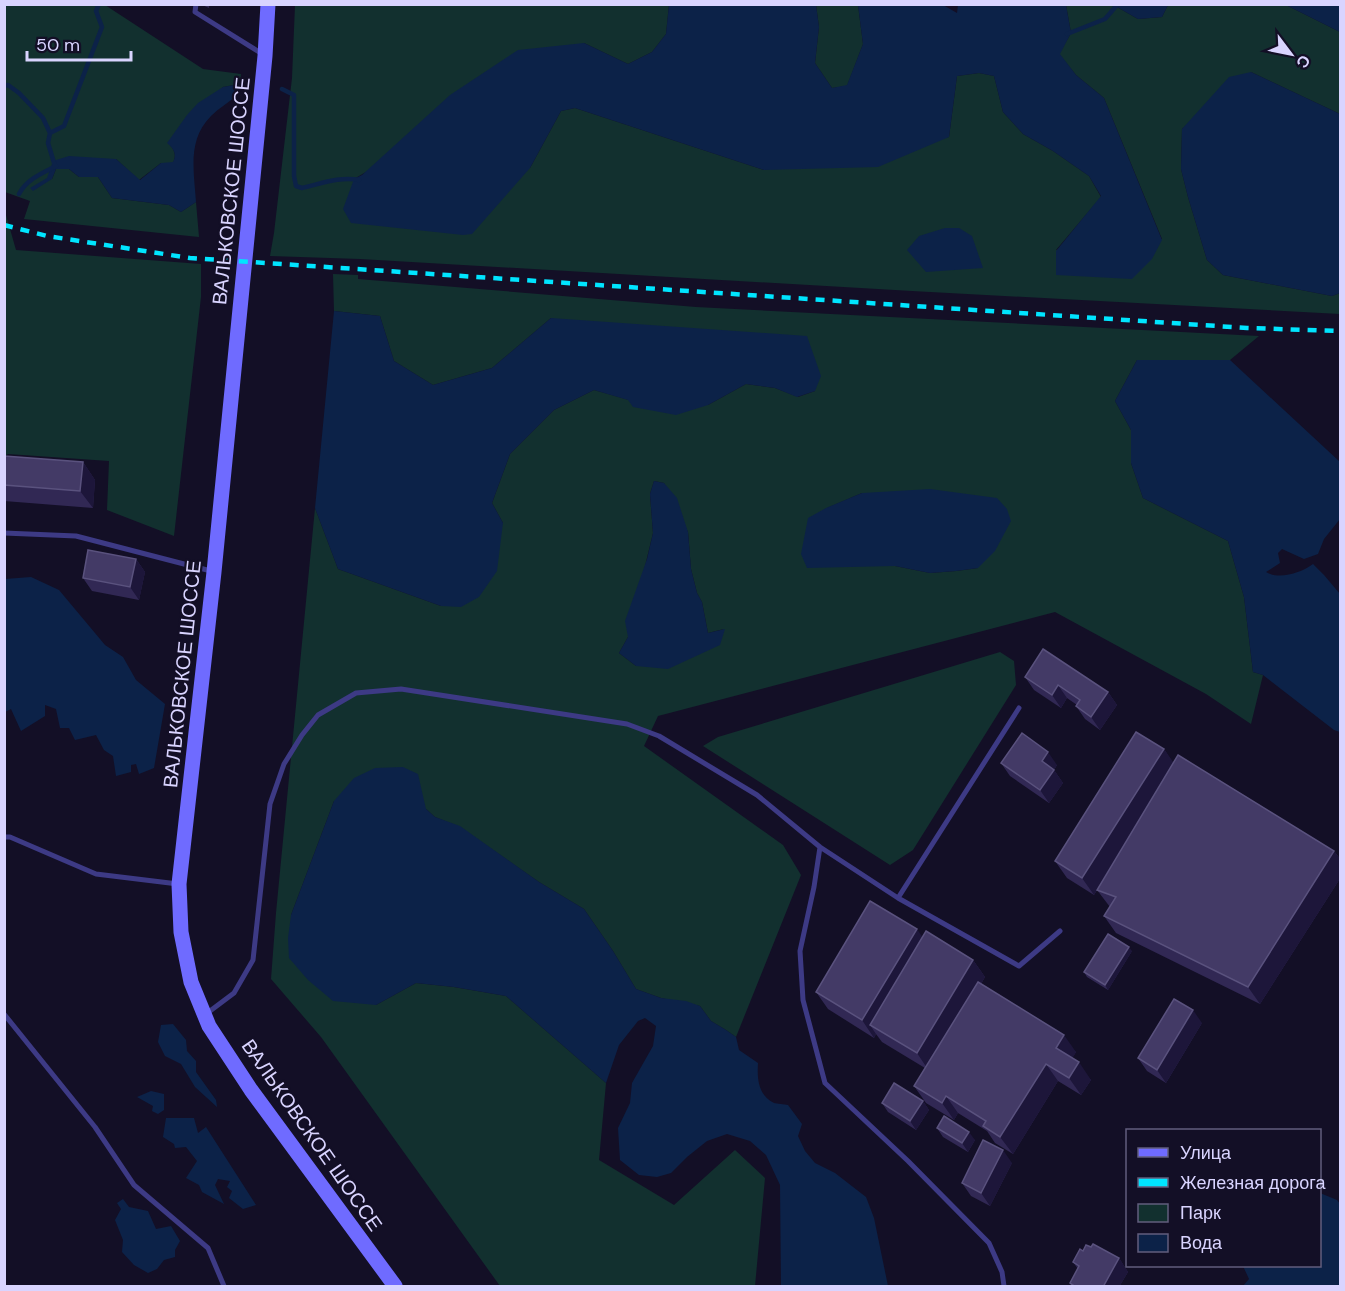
<svg xmlns="http://www.w3.org/2000/svg" width="1345" height="1291" viewBox="0 0 1345 1291" font-family="'DM Sans',sans-serif">
	<style>
		.green { fill: #12302f; fill-rule: evenodd }
		.water { fill: #0c2248 }
		.lines { fill: none; stroke-linecap: round; stroke-linejoin: round }
		.stream { stroke: #0c2248; stroke-width: 4.5 }
		.lane { stroke: #3d3a85; stroke-width: 5 }
		.secondary { stroke: #6f6bff; stroke-width: 15 }
		.rail { stroke: #00e5ff; stroke-width: 4.5; stroke-dasharray: 9 8; stroke-linecap: butt }
		.wall { fill: #312854 }
		.shaded-wall { fill: #1d163a }
		.building { fill: #433a66; stroke: #5a527e; stroke-width: 1.5 }
		.labels { text-anchor: middle; stroke-width: 4.5; stroke-linejoin: round; paint-order: stroke }
		.street-label { font-size: 20px; fill: #d9d4ff; stroke: #130f26 }
	</style>
	<rect width="100%" height="100%" fill="#130f26"/>
	<!-- green -->
	<path class="green" d="M5 5H105L203 69 241 74 240 84 223 87 168 143C174 149 177 154 173 163H161L139 180 116 159 54 161 52 179 56 169H69L79 177H98L112 198 169 205 181 212 196 202 199 237 24 219 30 201 5 192Z
		M295 5H669L666 34 652 52 628 64 584 43 354 179 530 168 561 111 575 108 764 170 949 137 957 76 979 73 994 76 1003 112 1023 134 1053 151 1089 176 1101 197 1056 250 1162 239 1104 98 1076 75 1059 54 1071 33 1066 5H1108L1117 7 1138 19 1162 17 1168 5H1286L1340 32V114L1251 72 1182 129 1181 169 1188 197 1207 260 1223 275 1332 296 1340 293V314L912 291 360 259 270 256 274 233 292 78Z
		M816 5H858L863 44 847 86 832 88 815 63 819 27Z
		M4 208 16 250 201 264V297L174 536 107 510 109 461 8 454 5 456Z
		M333 274 358 275V279L696 307 1259 336 1230 360H1137L1115 401 1131 430V463L1143 498 1228 541 1244 597 1253 672 1263 675 1251 724 1206 694 1055 612 658 716 644 746 783 845 801 875 736 1037 726 1030 711 1021 700 1006 661 998 636 989 613 951 584 909 539 882 460 827 435 817 426 809 334 801 291 915 376 1005 416 983 454 987 506 996 606 1083 599 1160 674 1205 735 1150 765 1178 755 1286H500L321 1037 271 979 276 913 315 508 338 569 441 606 503 523 492 503 510 454 554 410 594 390 629 400 708 405 746 384 775 388 798 397 815 391 551 318 492 368 433 385 394 361 380 316 334 311ZM654 481 664 483 688 532 691 569 697 593 702 602 708 633 724 629 636 666 619 653 628 637 653 533 650 494ZM862 493 978 568 956 571 930 573 895 566H840L827 508Z
		M1000 652 1014 661 1016 685 913 850 890 865 703 746 718 737Z"/>
	<!-- water -->
	<path class="water" d="M1066 5 1071 33 1060 54 1076 75 1104 98 1162 240 1152 259 1132 279 1056 275V251L1101 196 1089 176 1053 151 1023 134 1003 112 994 76 979 73 957 76 949 137 878 167 764 170 575 108 561 111 530 168 472 234 463 235 351 223 343 209 354 179 362 175 450 95 518 50 584 43 628 64 652 52 666 34 669 5H816L819 27 815 63 832 88 847 85 863 44 858 5H943L957 13 958 5Z
		M1108 5 1168 4V5L1162 17 1138 19 1117 7Z
		M1286 5H1340V32Z
		M1251 72 1340 114V293L1332 296 1223 275 1207 260 1188 197 1181 169 1182 129 1229 77Z
		M240 84 238 95C229 102 219 108 211 116 187 140 194 171 196 202L181 212 169 205 112 198 98 177H79L69 169H56L52 179 33 191 30 188 47 178 53 161 69 156 116 159 140 180 161 163 173 162C177 154 174 149 167 143L187 115 198 103 223 87Z
		M945 228H959L972 236 983 268 926 272 907 250 919 236Z
		M334 311 380 316 394 361 433 385 492 368 551 318 807 336 821 376 815 391 797 397 775 388 746 384 708 405 676 415 633 407 628 400 594 390 554 410 510 454 492 503 503 523 497 571 479 597 461 607 441 606 338 569 315 508Z
		M1137 360H1230L1340 462V519L1324 539 1318 554 1304 559 1282 549 1278 553 1280 563 1266 572C1279 580 1301 573 1313 564L1324 575 1340 594V732L1334 730 1263 675 1253 672 1244 597 1228 541 1143 498 1131 463V430L1115 401Z
		M654 481 664 483 677 498 688 532 691 569 697 593 702 602 708 633 725 629 720 645 668 669 636 666 619 653 628 637 625 621 647 559 653 533 650 494Z
		M930 489 997 498 1007 509 1011 521 995 551 978 568 956 571 930 573 895 566 807 568 801 554 808 518 826 508 862 493Z
		M31 577 59 590 105 645 123 657 136 680 165 704 154 768 139 774 136 764 131 765V772L116 776 113 756 104 750 96 735 75 740 69 728H60L56 709 45 705V716L21 731 11 709 5 712V579Z
		M403 767 418 774 426 809 435 817 460 826 539 882 584 909 613 951 636 989 661 998 686 1001 700 1006 711 1021 726 1030 736 1037 739 1050 758 1063C757 1079 758 1095 774 1103 777 1104 784 1104 788 1105L802 1124 798 1136 805 1151 815 1163 835 1173 866 1197 874 1218 888 1286H781L780 1185 766 1155 750 1141 727 1134 707 1141 687 1157 671 1173 657 1177 639 1175 620 1160 618 1128 630 1103 632 1083 653 1046 656 1026 645 1018 638 1021 619 1045 606 1083 506 996 454 987 416 983 376 1005 333 1001 308 980 289 958 288 938 291 915 334 801 354 778 375 768Z
		M173 1024 186 1040 187 1051 196 1061V1072L216 1100 217 1107 195 1087 181 1064 165 1056 158 1042 161 1025Z
		M151 1091 164 1094V1110L158 1114 152 1111 153 1106 137 1097Z
		M166 1118H194L198 1133 206 1127 256 1205 243 1209 229 1198 232 1191 227 1187 230 1181 218 1179 215 1185 224 1204 202 1192 199 1185 186 1178 197 1161 186 1147 175 1148 174 1144 163 1137Z
		M1320 1193 1337 1200 1340 1204V1286H1243L1249 1279 1243 1266H1320Z
		M123 1199 129 1207 148 1211 156 1229 171 1226 180 1241 175 1250V1257L164 1260 157 1269 148 1273 134 1265 122 1252 123 1240 115 1220 121 1209 117 1203Z"/>
	<g class="lines">
		<!-- stream -->
		<path class="stream" d="M1067 34 1105 19 1118 4
			M4 86 8 85 19 93 43 118 50 133 48 143 55 166
			M282 89 294 95V176L296 186 302 188C320 184 341 176 359 180
			M50 133 64 126 102 27 96 11 99 4
			M19 194C26 180 42 173 56 166"/>
		<!-- lane -->
		<path class="lane" d="M196 4 195 12 264 55
			M4 533 76 536 211 571
			M4 837H10L96 874 178 884
			M820 847 814 887 800 951 803 1000 825 1083 908 1161 989 1243 1002 1272 1004 1286
			M898 898 1019 708
			M4 1014 95 1127 134 1185 208 1248 224 1286
			M206 1014 234 993 253 960 270 804 284 764 302 735 318 715 356 693 401 689 627 724 659 736 757 795 820 847 898 898 1019 966 1060 931"/>
		<!-- secondary -->
		<path class="secondary" d="M268 4 265 56 214 572 179 884 181 932 191 982 209 1026 251 1090 395 1286"/>
		<!-- rail -->
		<path class="rail" d="M4 225 47 236 190 258 1247 328 1340 331"/>
	</g>
	<!-- wall -->
	<path class="wall" d="M200 4H209V8Z
		M4 456 83 462 95 480 93 508 4 501Z
		M136 559 145 572 139 600 92 591 83 578Z
		M1025 677 1108 692 1117 705 1100 730 1085 719 1076 706 1077 705 1067 698 1061 708 1034 690Z
		M1164 749 1173 763 1334 851 1341 860V877L1260 1004 1116 933 1104 916 1110 907 1097 890 1094 895 1067 878 1055 861Z
		M1001 763 1057 765 1054 770 1063 783 1049 803 1010 776Z
		M923 937 973 960 985 977 981 984 1076 1052 1072 1058 1091 1080 1081 1095 1058 1081 1013 1154 995 1143 987 1131 958 1113 954 1120 926 1103 914 1086 925 1068 882 1042 876 1034 874 1038 828 1009 816 992Z
		M1132 951 1108 990 1087 977 1084 972Z
		M1202 1023 1166 1083 1147 1071 1138 1058Z
		M923 1101 929 1110 916 1130 888 1112 882 1103Z
		M937 1128 975 1140 968 1152 943 1137Z
		M1012 1163 990 1206 971 1196 962 1183Z
		M1091 1247 1119 1258 1128 1272 1119 1287H1072L1070 1283 1078 1269 1073 1262 1083 1251Z"/>
	<!-- shaded-wall -->
	<path class="shaded-wall" d="M83 462 95 480 93 508 80 491Z
		M136 559 145 572 139 600 130 587Z
		M1058 685 1067 698 1061 708 1052 695Z
		M1108 692 1117 705 1100 730 1091 717Z
		M1164 749 1176 766 1094 895 1082 878Z
		M1048 752 1057 765 1054 770 1063 783 1049 803 1040 790 1042 761Z
		M1334 851 1341 860V877L1260 1004 1248 987Z
		M917 929 929 947 870 1025 876 1034 874 1038 862 1020Z
		M1129 947 1132 951 1108 990 1105 985Z
		M973 960 985 977 929 1071 917 1053Z
		M1193 1010 1202 1023 1166 1083 1157 1070Z
		M1064 1035 1076 1052 1068 1066 1056 1048Z
		M1079 1062 1091 1080 1081 1095 1069 1078Z
		M1046 1064 1058 1081 1013 1154 1000 1137Z
		M946 1096 958 1113 954 1120 942 1103Z
		M923 1101 929 1110 916 1130 910 1121Z
		M969 1132 975 1140 968 1152 962 1143Z
		M1003 1150 1012 1163 990 1206 981 1193Z
		M1119 1258 1128 1272 1119 1287H1103Z"/>
	<!-- building -->
	<path class="building" d="M4 456 83 462 80 491 4 485Z
		M88 550 136 559 130 587 83 578Z
		M1043 649 1108 692 1091 717 1076 706 1080 700 1058 685 1052 695 1025 677Z
		M1136 732 1164 749 1082 878 1055 861Z
		M1022 733 1048 752 1042 761 1054 770 1040 790 1001 763Z
		M1178 755 1334 851 1248 987 1104 916 1116 897 1097 890Z
		M870 901 917 929 862 1020 816 992Z
		M926 931 973 960 917 1053 870 1025Z
		M1108 934 1129 947 1105 985 1084 972Z
		M978 982 1064 1035 1056 1048 1079 1062 1069 1078 1046 1064 1000 1137 983 1126 986 1121 946 1096 942 1103 914 1086Z
		M1174 999 1193 1010 1157 1070 1138 1058Z
		M894 1083 923 1101 910 1121 882 1103Z
		M944 1116 969 1132 962 1143 937 1128Z
		M983 1140 1003 1150 981 1193 962 1183Z
		M1093 1244 1119 1258 1103 1287H1076L1070 1283 1079 1266 1073 1262 1080 1249 1083 1251 1086 1245 1091 1247Z"/>
	<g class="labels">
		<!-- street labels -->
		<g class="street-label">
			<text transform="translate(231 191) rotate(-84)" y="7">ВАЛЬКОВСКОЕ ШОССЕ</text>
			<text transform="translate(182 674) rotate(-84)" y="7">ВАЛЬКОВСКОЕ ШОССЕ</text>
			<text transform="translate(312 1135) rotate(55)" y="7">ВАЛЬКОВСКОЕ ШОССЕ</text>
		</g>
	</g>
	<!-- border -->
	<rect width="1345" height="1291" fill="none" stroke="#d9d4ff" stroke-width="12"/>
	<!-- legend -->
	<rect x="1126" y="1129" width="195" height="138" fill="#130f26" stroke="#625e7d" stroke-width="1.5"/>
	<rect x="1138" y="1148" width="30" height="9" fill="#6f6bff" stroke="#625e7d" stroke-width="1.5"/>
	<text x="1180" y="1159" font-size="18" fill="#d9d4ff">Улица</text>
	<rect x="1138" y="1178" width="30" height="9" fill="#00e5ff" stroke="#625e7d" stroke-width="1.5"/>
	<text x="1180" y="1189" font-size="18" fill="#d9d4ff">Железная дорога</text>
	<rect x="1138" y="1204" width="30" height="18" fill="#12302f" stroke="#625e7d" stroke-width="1.5"/>
	<text x="1180" y="1219" font-size="18" fill="#d9d4ff">Парк</text>
	<rect x="1138" y="1234" width="30" height="18" fill="#0c2248" stroke="#625e7d" stroke-width="1.5"/>
	<text x="1180" y="1249" font-size="18" fill="#d9d4ff">Вода</text>
	<!-- north arrow -->
	<g transform="translate(1291 54) rotate(122)" stroke="#130f26" stroke-width="4.5" paint-order="stroke">
	<path d="M0-4.5L10 22L0 15L-10 22Z" fill="#d9d4ff"/>
	<text y="-9" font-size="16" font-weight="bold" text-anchor="middle" fill="#d9d4ff">С</text>
	</g>
	<!-- scale -->
	<path d="M27 51v9h104v-9" fill="none" stroke="#d9d4ff" stroke-width="3"/>
	<text x="36" y="51" font-size="18" fill="#d9d4ff" stroke="#130f26" stroke-width="4.5" paint-order="stroke">50 m</text>
</svg>
